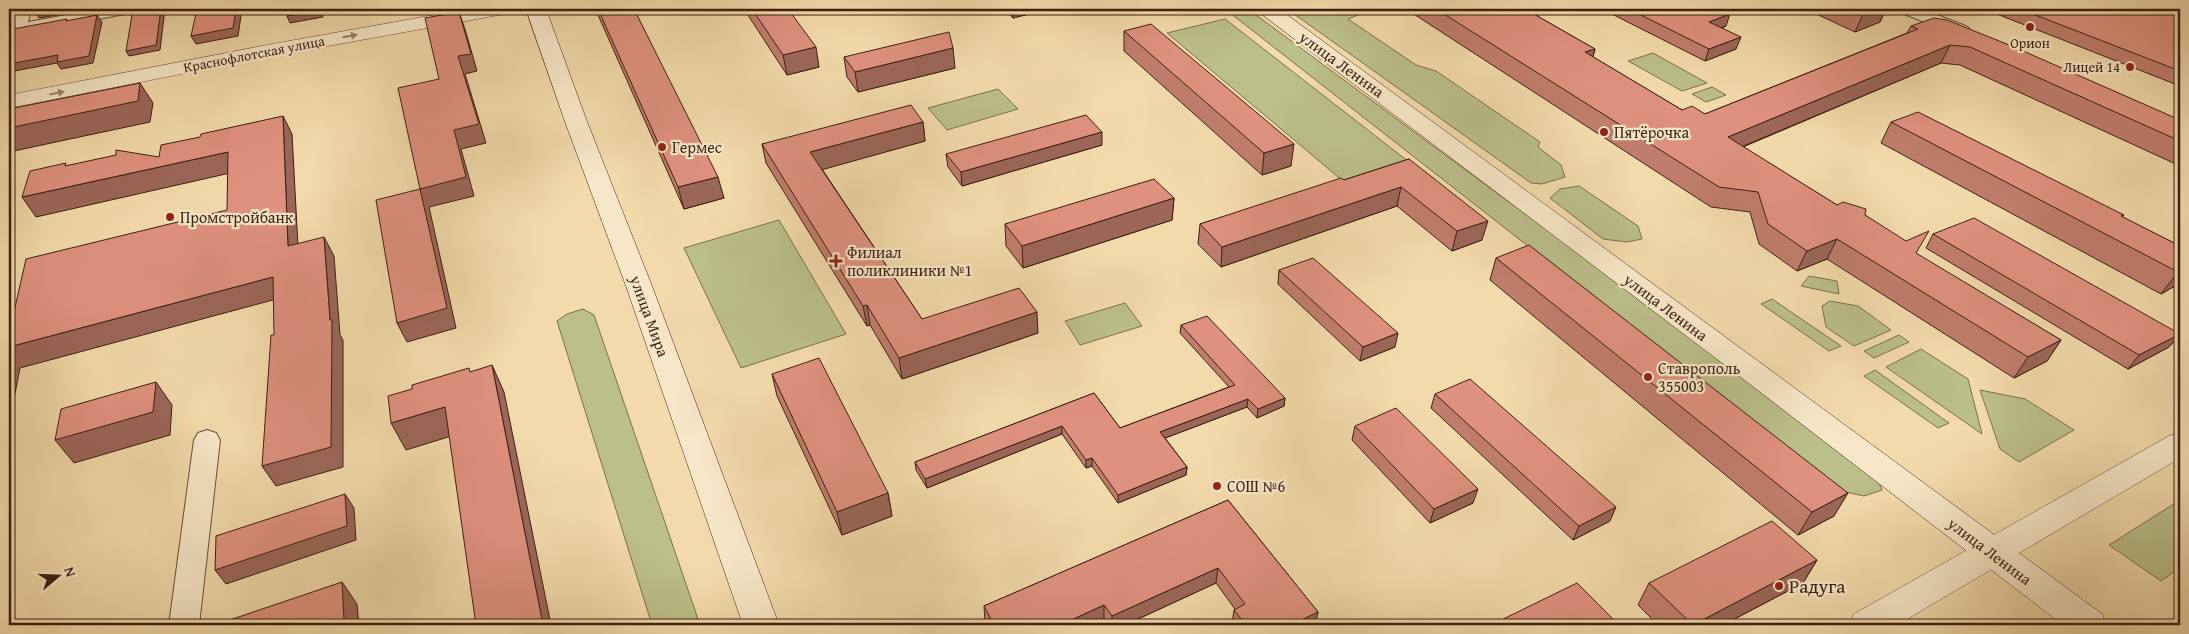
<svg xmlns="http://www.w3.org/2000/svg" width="2189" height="634" viewBox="0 0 2189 634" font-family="'Gentium Book Plus',serif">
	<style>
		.green { fill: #bbbf88; stroke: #7c6f4e }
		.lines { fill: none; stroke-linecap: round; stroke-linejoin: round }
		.minor-casing { stroke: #6a4e3a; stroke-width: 2 }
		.tertiary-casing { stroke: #6a4e3a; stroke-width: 1 }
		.secondary-casing { stroke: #3d1f14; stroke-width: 1 }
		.minor { fill: #f7e7c8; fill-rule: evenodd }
		.tertiary { fill: #f7e7c8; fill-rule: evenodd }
		.secondary { fill: #f7e7c8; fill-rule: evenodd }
		.wall { fill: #c07d6d; stroke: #3d1f14 }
		.shaded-wall { fill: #9c6659; stroke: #3d1f14 }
		.building { fill: #df917f; stroke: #3d1f14 }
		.oneway { fill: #9a836e }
		.poi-dot { fill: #8f2418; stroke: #f7e7c8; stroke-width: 2 }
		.labels { text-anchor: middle; stroke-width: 4.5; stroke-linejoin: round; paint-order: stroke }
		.far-poi-label { font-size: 14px; fill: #3d1f14; stroke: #f7e7c8 }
		.far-street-label { font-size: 14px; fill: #3d1f14; stroke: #f7e7c8 }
		.street-label { font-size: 16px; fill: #3d1f14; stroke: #f7e7c8 }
		.poi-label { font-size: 16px; fill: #3d1f14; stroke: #f7e7c8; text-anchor: start }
		.near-poi-label { font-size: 19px; fill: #3d1f14; stroke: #f7e7c8; text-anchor: start }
	</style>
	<rect width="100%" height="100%" fill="#f3daaa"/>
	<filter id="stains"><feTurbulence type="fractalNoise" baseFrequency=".004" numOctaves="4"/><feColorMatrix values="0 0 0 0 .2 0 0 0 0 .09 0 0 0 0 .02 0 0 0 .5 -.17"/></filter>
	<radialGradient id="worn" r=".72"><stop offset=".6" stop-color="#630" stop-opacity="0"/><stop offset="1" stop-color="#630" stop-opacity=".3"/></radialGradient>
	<!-- green -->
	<path class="green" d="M1225 9H1248L1859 461 1876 475 1882 490 1864 496 1841 491Z
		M1287 9H1352L1358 15 1348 19 1416 65 1436 71 1540 142 1538 147 1561 165 1565 177 1542 184 1531 183Z
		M1225 19 1409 162 1344 182 1167 33Z
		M1653 53 1707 83 1682 91 1628 61Z
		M1712 87 1726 95 1706 102 1692 94Z
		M998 89 1018 109 947 130 928 108Z
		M1579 186 1638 226 1642 239 1627 242 1603 239 1550 198 1560 189Z
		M779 220 846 334 741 368 684 248Z
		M1809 276 1837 281 1839 294 1801 286Z
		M1772 299 1841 346 1829 351 1761 304Z
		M1830 301 1858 306 1891 330 1854 346 1826 327 1822 306Z
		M1125 303 1142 326 1080 345 1065 321Z
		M583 309 594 315 700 625H652L557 321 567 314Z
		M1899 335 1909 342 1874 358 1864 351Z
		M1921 349 1968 379 1982 434 1886 367Z
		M1875 370 1949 423 1938 428 1864 376Z
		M1980 390 2025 399 2074 430 2019 462 2000 449Z
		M2180 500V568L2161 581 2109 545Z"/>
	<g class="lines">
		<defs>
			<path id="minor" d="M15 9H31L28 22 99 9H133L131 13 125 14 17 34 11 33 9 29Z
				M1900 9H1922L1968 27 1971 31 1968 35H1956L1902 13Z
				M207 430 216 433 220 440 199 625H169L194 440 198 433Z"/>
			<path id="tertiary" d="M468 9H509L506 13 499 15 267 57 9 108V95L267 45Z
				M2180 433V458L1897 625H1849L1854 614 2169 436Z"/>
			<path id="secondary" d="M526 9H546L586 119 652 286 779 625H743L626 286 564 119Z
				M1257 9H1279L2102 614 2107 625H2063L1738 375 1260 13Z"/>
		</defs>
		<!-- minor casing -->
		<use href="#minor" class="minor-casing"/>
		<!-- tertiary casing -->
		<use href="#tertiary" class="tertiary-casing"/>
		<!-- secondary casing -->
		<use href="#secondary" class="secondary-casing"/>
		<!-- minor -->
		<use href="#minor" class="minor"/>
		<!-- tertiary -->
		<use href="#tertiary" class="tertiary"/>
		<!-- secondary -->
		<use href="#secondary" class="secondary"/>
	</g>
	<!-- wall -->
	<path class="wall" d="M596 9H634L724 198 684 209 598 15Z
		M744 9H788L819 67 787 75Z
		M1004 9H1041V11L1013 18Z
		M1406 9H1525L1595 49 1593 57 1682 110 1705 114 1907 33 1911 26 2180 120V166L1960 65 1941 63 1743 147 1837 205 1865 215 1916 254 2061 340 2047 361 2014 378 1827 259 1797 271 1759 244 1750 212 1711 207Z
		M1602 9H1719L1726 26 1722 28 1736 49 1705 61Z
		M1807 9H1886L1880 22 1855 32 1812 12V11Z
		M1984 9H2180V86Z
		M1124 31 1291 166 1262 175 1124 51Z
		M844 57 955 68 858 92 847 77Z
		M923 122 925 141 822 169 922 319 1038 333 902 379 870 325 867 326 766 163 762 144Z
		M1891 122 2124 215 2122 217 2180 246V283L2161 294 1881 143Z
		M1102 145 962 186 948 167 946 154Z
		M1409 159 1482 240 1452 251 1397 206 1221 267 1198 244 1200 224 1344 180Z
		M1174 198 1172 220 1023 268 1006 246 1005 224Z
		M1933 234 2180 334 2169 347 2128 369 1926 248Z
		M1496 258 1834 516 1798 535 1490 280Z
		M1279 270 1395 347 1360 361 1278 284Z
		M1181 325 1285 398 1284 406 1257 418 1247 407 1165 438 1187 467 1186 475 1118 503 1092 466 1086 468 1062 434 927 488 916 470 915 462 1094 393 1120 428 1229 387 1180 333Z
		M772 374 888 493 892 516 842 535 777 396Z
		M1435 394 1610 521 1573 540 1431 408Z
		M1355 426 1473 503 1430 523 1352 440Z
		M1228 500 1318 612 1315 625H1232L1234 610 1235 609 1216 583 1125 625H1108L1104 620 1093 625H987L985 622 984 606Z
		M1817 560 1803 583 1723 625H1658L1638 605 1649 583Z"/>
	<!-- shaded-wall -->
	<path class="shaded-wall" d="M64 9H75V12L39 18 37 14Z
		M161 9H165L160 50 129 56 126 51Z
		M236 9H242L238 36 196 44 191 36Z
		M320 9H322L323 17 290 23 287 16Z
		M1013 9H1041V11L1013 18Z
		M1872 9H1886L1880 22 1855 32 1864 12Z
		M459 12 465 29 477 71 465 74 486 143 461 149 474 196 429 207 456 328 407 342 397 323 420 189 454 130 458 56Z
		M1730 14 1726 26 1705 34 1709 22Z
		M97 15 102 22 93 63 61 69 57 63 9 72V64Z
		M1741 37 1736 49 1705 61 1709 49Z
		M1950 45 1941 63 1720 156 1728 137Z
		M816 47 819 67 787 75 783 55Z
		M953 48 955 68 858 92 855 72Z
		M1595 49 1590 67 1585 52Z
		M140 83 153 103 150 122 9 152V128Z
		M283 116 292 134 299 265 288 246Z
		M923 122 925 141 814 172 810 152Z
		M1102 132V145L962 186 961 172Z
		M1294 144 1291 166 1262 175 1264 153Z
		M228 152 239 171 36 217 22 197Z
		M718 177 724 198 684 209 678 187Z
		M1401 187 1397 206 1221 267 1222 247Z
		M1174 198 1172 220 1023 268 1022 246Z
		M1488 221 1482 240 1452 251 1457 231Z
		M324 237 334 256 340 335 343 340V467L276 486 262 466 330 320Z
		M1837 239 1827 259 1797 271 1807 251Z
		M2180 270V283L2161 294 2178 272Z
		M273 277 284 297 20 368 13 404 9 405V347Z
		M867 305 870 325 867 326 863 306Z
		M1037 312 1038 333 902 379 899 358Z
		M1398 333 1395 347 1360 361 1363 347Z
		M2180 334 2169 347 2128 369 2139 355Z
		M2061 340 2047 361 2014 378 2028 357Z
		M492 365 504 392 551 625H543Z
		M156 382 172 405 170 435 74 463 55 440Z
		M1285 398 1284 406 1257 418 1258 409Z
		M1248 399 1247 407 1160 440V432Z
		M445 407 458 434 406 450 391 423Z
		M1062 426V434L927 488 925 479Z
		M1092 458V466L1086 468V460Z
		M1187 467 1186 475 1118 503V495Z
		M1478 489 1473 503 1430 523 1434 509Z
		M888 493 892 516 842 535 837 512Z
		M1848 493 1834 516 1798 535 1812 512Z
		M345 494 354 508 356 540 226 584 215 570Z
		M1616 507 1610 521 1573 540 1579 526Z
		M1817 560 1803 583 1723 625H1693Z
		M1218 568 1216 583 1125 625H1112V616Z
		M342 582 357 604 359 625H327Z
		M1104 605V620L1093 625H1069V621Z
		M1318 612 1315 625H1291Z"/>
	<!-- building -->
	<path class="building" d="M38 9H64L37 14Z
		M133 9H161L156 45 126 51Z
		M197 9H236L233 28 191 36Z
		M287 9H320V10L287 16Z
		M598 9H634L718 177 678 187Z
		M752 9H788L816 47 783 55Z
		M1436 9H1525L1595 49 1585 52 1682 110 1692 106 1705 114 1918 29 1911 26 1934 18 1947 20 2014 47 2180 120V141L1970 47 1950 45 1728 137 1837 205 1843 202 1866 209 1865 215 1906 241 1929 231 1916 253 2061 340 2028 357 1837 239 1807 251 1768 224 1758 192 1719 187Z
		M1629 9H1719L1730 14 1709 22 1741 37 1709 49Z
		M1856 9H1872L1864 12Z
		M2020 9H2180V71Z
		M459 12 471 54 458 56 479 124 454 130 466 177 420 189 447 308 397 323 376 200 420 189 398 88 439 79 425 18Z
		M97 15 89 56 57 62 58 55 9 64V28L13 29 67 19 66 21Z
		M1151 24 1294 144 1264 153 1124 31Z
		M949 32 953 48 855 72 844 57Z
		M140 83 138 101 9 128V109Z
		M911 105 923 122 810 152 922 319 1019 288 1037 312 899 358 867 305 863 306 762 144Z
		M1918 112 2124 215 2121 216 2180 246V270L2178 272 1891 122Z
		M1086 115 1102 132 961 172 946 154Z
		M283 116 288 246 324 237 330 320H332L331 447 262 466 271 335H274L273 277 9 347V317L13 316 26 259 227 210 228 152 22 197 30 171 66 163 65 166 116 155V150L159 157 161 145 200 137 201 134Z
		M1409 159 1488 221 1457 231 1401 187 1222 247 1200 224 1341 178 1344 180Z
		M1154 179 1174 198 1022 246 1005 224Z
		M1974 218 2180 334 2139 355 1933 234Z
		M1529 245 1848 493 1812 512 1496 258Z
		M1313 258 1398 333 1363 347 1279 270Z
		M1207 316 1285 398 1258 409 1248 399 1160 432 1187 467 1118 495 1092 458 1086 460 1062 426 925 479 915 462 1094 393 1120 428 1235 385 1181 325Z
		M819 358 888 493 837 512 772 374Z
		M492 365 543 625H476L445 407 391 423 388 396 412 389V385L469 368 470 372Z
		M1470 379 1616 507 1579 526 1435 394Z
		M156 382 153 412 55 440 61 409Z
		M1396 408 1478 489 1434 509 1355 426Z
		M345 494 347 526 215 570 216 536Z
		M1228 500 1318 612 1291 625H1246L1234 610 1245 604 1218 568 1112 616 1104 605 1069 621 1071 625H994L984 606Z
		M1772 521 1817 560 1693 625 1649 583Z
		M342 582 344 619 327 625H215Z
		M1577 583 1619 625H1491Z"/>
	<!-- one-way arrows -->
	<defs><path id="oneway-solid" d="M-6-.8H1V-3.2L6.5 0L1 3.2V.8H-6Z" transform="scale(1.25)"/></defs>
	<g class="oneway">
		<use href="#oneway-solid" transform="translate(350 36) rotate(-10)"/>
		<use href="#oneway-solid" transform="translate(57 93) rotate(-11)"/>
	</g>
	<!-- markers -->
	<g class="poi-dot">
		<circle cx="2030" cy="27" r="5"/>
		<circle cx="2130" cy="67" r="5"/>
		<circle cx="1604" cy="132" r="5"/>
		<circle cx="662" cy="147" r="5"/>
		<circle cx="170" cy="217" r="5"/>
		<path d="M833.5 253.5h5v5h5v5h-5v5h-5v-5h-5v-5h5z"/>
		<circle cx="1648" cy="377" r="5"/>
		<circle cx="1217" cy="486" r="5"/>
		<circle cx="1779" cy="586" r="5"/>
	</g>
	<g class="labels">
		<!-- far-poi labels -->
		<g class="far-poi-label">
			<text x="2030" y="48">Орион</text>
			<text x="2120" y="72" text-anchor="end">Лицей 14</text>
		</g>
		<!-- far-street labels -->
		<g class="far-street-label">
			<text transform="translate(254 54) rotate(-11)" y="5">Краснофлотская улица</text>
		</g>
		<!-- street labels -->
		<g class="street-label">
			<text transform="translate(1342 64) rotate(36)" y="6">улица Ленина</text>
			<text transform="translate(1666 307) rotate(37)" y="6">улица Ленина</text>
			<text transform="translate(650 316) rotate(70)" y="6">улица Мира</text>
			<text transform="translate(1990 551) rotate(37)" y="6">улица Ленина</text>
		</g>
		<!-- poi labels -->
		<g class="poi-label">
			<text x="1614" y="138">Пятёрочка</text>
			<text x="672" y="153">Гермес</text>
			<text x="180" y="223">Промстройбанк</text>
			<text x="847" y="258">Филиал<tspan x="847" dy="18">поликлиники №1</tspan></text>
			<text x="1658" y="374">Ставрополь<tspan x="1658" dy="18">355003</tspan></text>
			<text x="1227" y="492">СОШ №6</text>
		</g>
		<!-- near-poi labels -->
		<g class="near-poi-label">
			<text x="1789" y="593">Радуга</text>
		</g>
	</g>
	<!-- margin -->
	<rect width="2189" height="634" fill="none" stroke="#f3daaa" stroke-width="30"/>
	<rect x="10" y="10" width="2169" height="614" fill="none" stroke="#3d1f14" stroke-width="2.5"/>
	<rect x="15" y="15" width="2159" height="604" fill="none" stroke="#3d1f14"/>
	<!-- north arrow -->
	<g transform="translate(58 576) rotate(71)" stroke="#f7e7c8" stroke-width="4" paint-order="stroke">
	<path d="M0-4L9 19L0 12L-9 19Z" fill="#3d1f14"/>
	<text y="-8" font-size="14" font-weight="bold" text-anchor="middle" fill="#3d1f14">N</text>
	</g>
	<rect width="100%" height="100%" filter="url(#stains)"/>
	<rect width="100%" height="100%" fill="url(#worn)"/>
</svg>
